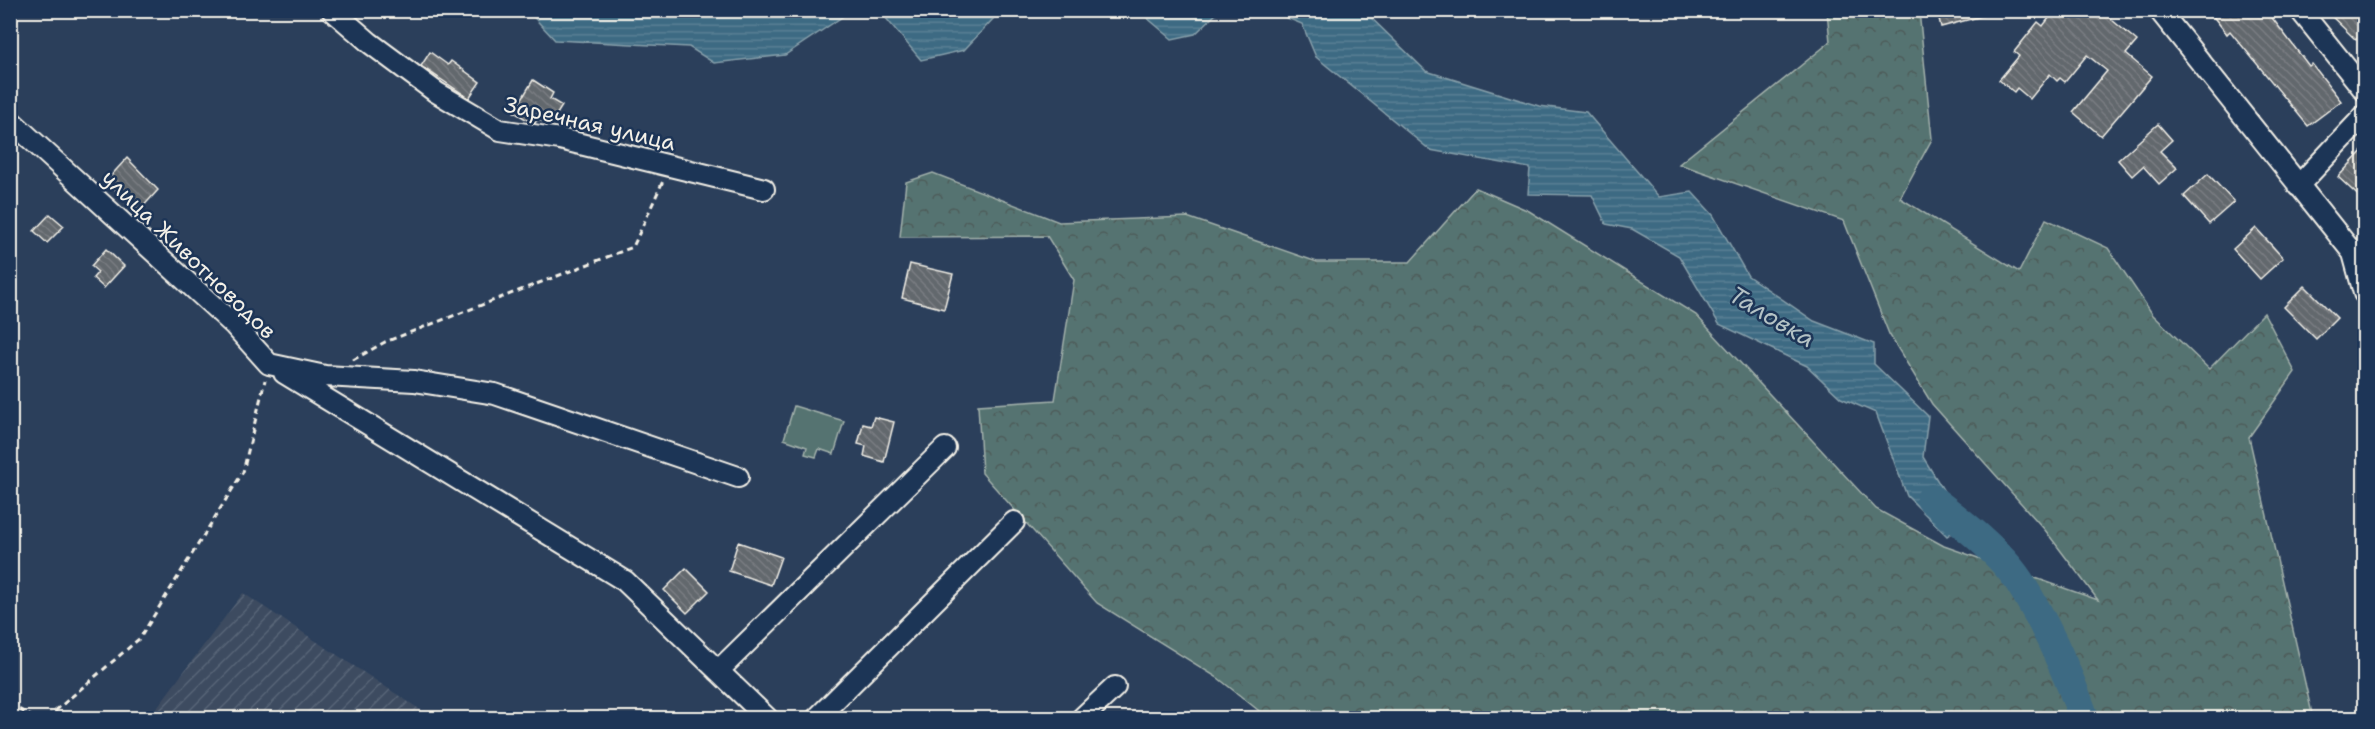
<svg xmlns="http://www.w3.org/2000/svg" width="2375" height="729" viewBox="0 0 2375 729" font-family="'Shantell Sans',sans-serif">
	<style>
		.industrial { fill: url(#industrial-furrows) }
		.forest { fill: url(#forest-crowns); stroke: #a4b2ac; stroke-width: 1.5 }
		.pitch { fill: #547371; stroke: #a4b2ac; stroke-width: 1.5 }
		.water { fill: url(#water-rules); stroke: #87a0ab; stroke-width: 1.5 }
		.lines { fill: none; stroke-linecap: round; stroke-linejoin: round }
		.river { stroke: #3e6a83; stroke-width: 30 }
		.building { fill: url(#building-back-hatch); stroke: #f4f1e8; stroke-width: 1.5 }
		.minor-casing { stroke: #f4f1e8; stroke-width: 24 }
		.path { stroke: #f4f1e8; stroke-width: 3; stroke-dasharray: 6 4.5; stroke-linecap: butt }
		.minor { stroke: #1d3557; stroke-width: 20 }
		.labels { text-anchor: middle; stroke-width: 5; stroke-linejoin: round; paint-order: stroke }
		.street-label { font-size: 22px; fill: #f4f1e8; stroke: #1d3557 }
		.water-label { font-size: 24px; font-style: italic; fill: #b4c2c5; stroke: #1d3557 }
	</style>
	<defs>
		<pattern id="industrial-furrows" width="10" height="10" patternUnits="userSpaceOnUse" patternTransform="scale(1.5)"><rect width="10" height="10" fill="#3c4b60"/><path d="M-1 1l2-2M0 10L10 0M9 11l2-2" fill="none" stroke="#596577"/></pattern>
		<pattern id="forest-crowns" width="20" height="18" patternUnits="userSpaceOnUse" patternTransform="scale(1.5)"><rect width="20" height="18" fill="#547371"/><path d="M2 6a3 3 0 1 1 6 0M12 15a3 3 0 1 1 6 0" fill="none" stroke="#4e5b59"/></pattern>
		<pattern id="water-rules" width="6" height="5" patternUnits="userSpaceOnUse" patternTransform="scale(1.5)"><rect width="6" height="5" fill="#3e6a83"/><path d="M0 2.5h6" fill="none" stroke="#5a8095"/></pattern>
		<pattern id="building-back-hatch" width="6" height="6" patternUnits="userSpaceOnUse" patternTransform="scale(1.5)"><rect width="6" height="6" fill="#62676d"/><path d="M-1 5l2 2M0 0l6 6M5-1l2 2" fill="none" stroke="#797d82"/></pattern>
	</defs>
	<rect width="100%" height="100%" fill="#2b3f5b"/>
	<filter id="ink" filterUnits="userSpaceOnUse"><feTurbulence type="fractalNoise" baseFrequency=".0167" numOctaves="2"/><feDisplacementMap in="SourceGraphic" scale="12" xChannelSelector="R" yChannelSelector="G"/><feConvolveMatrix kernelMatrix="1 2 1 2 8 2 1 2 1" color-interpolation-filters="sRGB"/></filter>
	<g filter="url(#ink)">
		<!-- industrial -->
		<path class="industrial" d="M243 593 433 718H149Z"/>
		<!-- forest -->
		<path class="forest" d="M1827 11H1919L1932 139 1900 198 2019 272 2046 219 2108 248 2153 315 2209 369 2264 313 2295 372 2249 437 2313 718H1268L1218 678 1097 603 982 473 978 405 1055 400 1074 280 1047 236 900 237 906 182 933 173 1059 222 1187 217 1317 262H1410L1476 188 1529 211 1696 315 1876 509 1944 546 2098 600 2045 530 1932 404 1889 334 1844 221 1679 164 1830 42Z"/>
		<!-- pitch -->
		<path class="pitch" d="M794 406 844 421 834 454 819 449 816 457 805 454 807 447 784 439Z"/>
		<!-- water -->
		<path class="water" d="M528 11H851L785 55 714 63 689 47 555 40Z
			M880 11H1044L994 18 964 50 921 60Z
			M1139 11H1219L1195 34 1172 39Z
			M1270 11H1364L1426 71 1539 106 1586 112 1659 197 1692 192 1713 215 1748 276 1814 321 1874 344V364L1928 416 1923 457 1964 524 1947 536 1907 496 1876 413 1841 398 1807 366 1719 324 1679 256 1632 229 1606 224 1592 195 1528 194 1530 168 1430 150 1316 57 1302 24Z"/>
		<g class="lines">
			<!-- river -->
			<path class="river" d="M1931 499C1960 521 1999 551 2019 581 2046 624 2067 671 2084 718"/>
		</g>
		<!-- building -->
		<path class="building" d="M1937 10H1986V15L1941 27Z
			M2055 10H2100L2137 41 2126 54 2152 76 2101 136 2073 112 2107 71 2087 55 2065 82 2060 78 2057 81 2050 74 2030 99 2017 88 2014 92 1999 80 2019 56 2014 52 2038 22 2043 26Z
			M2208 10H2266L2309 66 2312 64 2341 101 2308 126 2230 31 2227 34Z
			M2325 10H2364V31L2356 40Z
			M430 52 448 65 451 61 480 82 469 98 421 66Z
			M533 80 553 93 550 99 562 106 550 125 538 119 535 123 531 122 514 112Z
			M2158 124 2172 140 2160 151 2177 168 2159 184 2143 166 2132 176 2118 160Z
			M2364 149V201L2338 177Z
			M127 158 158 190 139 211 106 181Z
			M2208 174 2234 202 2209 224 2184 196Z
			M50 214 64 226 47 243 34 231Z
			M2256 228 2283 258 2260 279 2233 249Z
			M106 249 124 266 104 288 93 278 98 272 91 266Z
			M910 264 953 274 944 309 902 298Z
			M2305 286 2337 318 2316 339 2284 307Z
			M874 417 894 422 884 462 864 456 866 446 858 444 863 424 871 426Z
			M738 542 781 557 771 585 729 571Z
			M686 568 709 591 687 613 664 590Z"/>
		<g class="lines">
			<defs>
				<path id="minor" d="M332 10 370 43 436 92 500 130 560 139 764 189
					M2159 10 2353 253 2364 293
					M2300 10 2364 90
					M10 120 234 325 269 364 325 376 414 381 495 394 738 477
					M2298 186 2364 116
					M284 373 625 581 767 718
					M718 671 945 448
					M817 718 1014 522
					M1082 718 1115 687"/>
			</defs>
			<!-- minor casing -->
			<use href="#minor" class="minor-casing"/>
			<!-- path -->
			<path class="path" d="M353 360 385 342 633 247 663 181
				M10 704 34 718
				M47 718 140 638 243 472 265 380"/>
			<!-- minor -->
			<use href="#minor" class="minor"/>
		</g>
	</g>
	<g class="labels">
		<!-- street labels -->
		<g class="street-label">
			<text transform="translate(590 123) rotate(13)" y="8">Заречная улица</text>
			<text transform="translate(189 254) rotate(44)" y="8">улица Животноводов</text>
		</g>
		<!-- water labels -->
		<g class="water-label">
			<text transform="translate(1772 317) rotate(31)" y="8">Таловка</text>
		</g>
	</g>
	<!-- margin -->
	<rect width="2375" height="729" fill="none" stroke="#1d3557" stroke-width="36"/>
	<rect x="18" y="18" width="2339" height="693" fill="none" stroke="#f4f1e8" stroke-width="2" filter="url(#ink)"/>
</svg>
